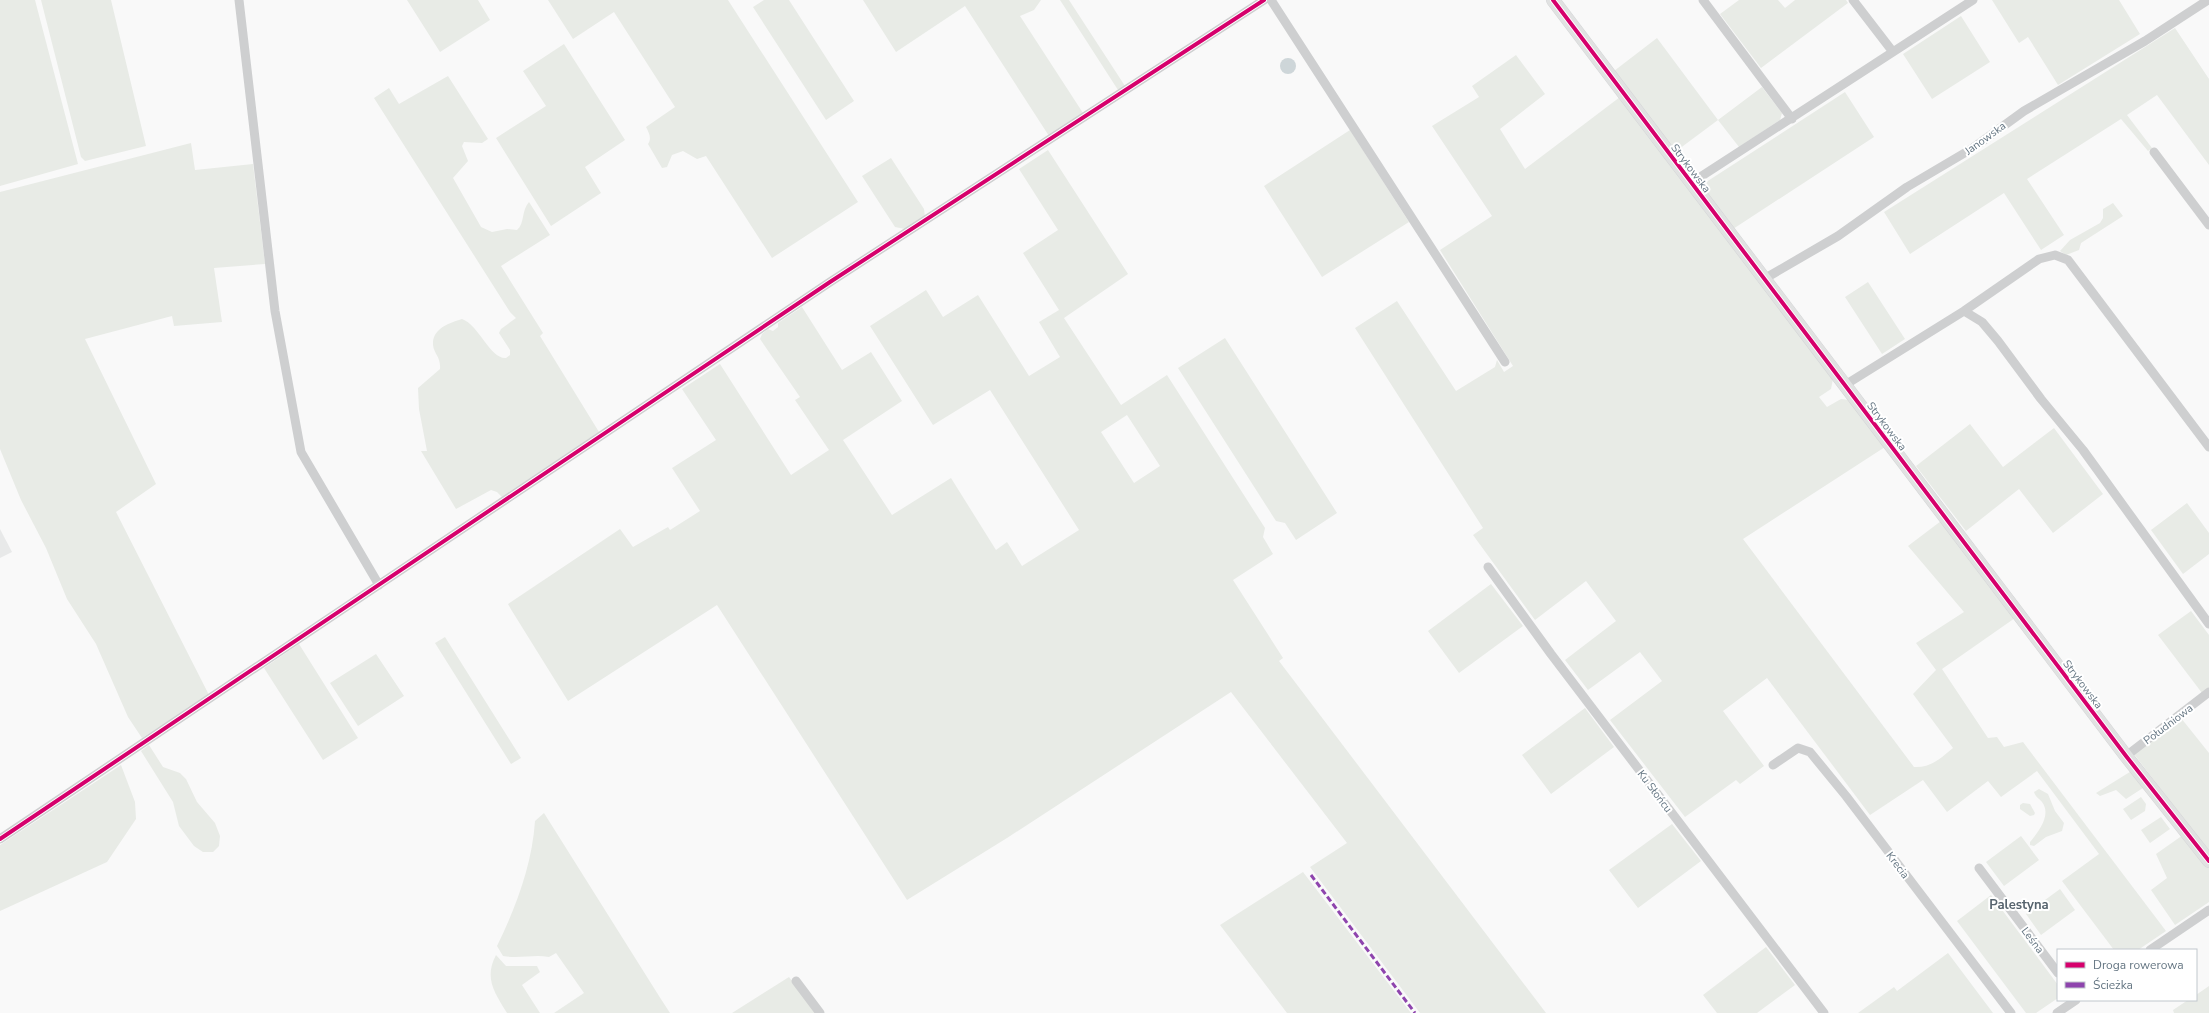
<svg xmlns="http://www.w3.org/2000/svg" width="2209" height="1013" viewBox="0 0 2209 1013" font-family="'Nunito Sans',sans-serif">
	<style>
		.built { fill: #e8e9e9 }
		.green { fill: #e8ebe6; fill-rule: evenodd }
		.water { fill: #ced6d9 }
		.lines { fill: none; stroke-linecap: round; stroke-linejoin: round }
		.secondary-casing { stroke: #d5d6d7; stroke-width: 14 }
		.street { stroke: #cecfd0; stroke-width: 9 }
		.secondary { stroke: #e1e2e2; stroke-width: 13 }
		.quiet { stroke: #8e44ad; stroke-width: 3; stroke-dasharray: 6 3; stroke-linecap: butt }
		.cycleway-casing { stroke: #fff; stroke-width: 6 }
		.cycleway { stroke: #d6006c; stroke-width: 4 }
		.labels { text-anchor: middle; stroke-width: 4; stroke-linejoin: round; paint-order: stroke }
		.street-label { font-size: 11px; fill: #657683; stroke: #fff }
		.quarter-label { font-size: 13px; font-weight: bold; fill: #57646e; stroke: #fff }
	</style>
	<rect width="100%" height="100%" fill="#f9f9f9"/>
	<!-- built -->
	<path class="built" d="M0 529 12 552 0 558Z"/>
	<!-- green -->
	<path class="green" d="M0 0H35L78 164 0 186Z
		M41 0H111L146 146 85 161 81 157Z
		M407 0H478L490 20 440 52Z
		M548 0H728L858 202 772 258 706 156 697 159 683 151 672 155 667 167 662 168 648 144C652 138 649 133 646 127L675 107 614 12 573 39Z
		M764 0H789L854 101 826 120 753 7Z
		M863 0H1041L1034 10 1020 16 1083 113 1049 136 965 6 896 52Z
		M1060 0H1069L1125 86 1118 90Z
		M1739 0H1778L1785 8 1795 0H1846L1848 3 1761 68 1720 14Z
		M1992 0H2119L2140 34 2058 85 2028 37 2019 43Z
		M1961 16 1990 62 1932 99 1903 54Z
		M2175 28 2209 79V165L2157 95 2127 115 2152 148 2148 151 2121 119 2027 179 2064 235 2041 250 2004 193 1910 254 1884 212Z
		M1657 38 1718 120 1762 87 1782 113 1780 120 1739 147 1718 120 1675 152 1614 71Z
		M564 44 625 140 585 167 601 193 551 226 496 138 546 106 523 71Z
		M1516 55 1545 94 1500 129 1525 169 1620 97 1833 379 1831 389 1819 397 1827 407 1841 399 1849 400 1885 447 1743 539 1914 767C1931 768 1941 758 1953 748L1913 694 1936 670 1916 643 1964 612 1908 546 1941 521 2015 618 1942 669 1988 738 1997 737 2004 747 2023 742 2166 931 2138 950H2114L2062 881 2099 854 2037 771 2001 797 1988 781 1947 812 1923 780 1870 815 1767 678 1723 711 1764 766 1740 784 1736 780 1685 817 1610 720 1662 681 1640 652 1588 690 1565 660 1616 621 1586 581 1535 620 1473 535 1483 528 1355 328 1397 301 1456 391 1495 367 1497 360 1504 372 1513 366 1440 250 1492 216 1432 126 1479 97 1472 86Z
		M448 76 488 139 482 143 464 142 462 146 468 161 453 178 481 227 492 232 507 229 517 230C525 223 521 211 529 202L550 235 501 266 543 333 540 336 599 432 502 497 497 492 491 490 456 509 421 451H427L419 409 418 388 440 369C441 357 434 354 433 345 432 328 450 323 462 319 479 325 490 359 506 358L510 355V350L499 333 501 329 516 318 510 312 374 98 389 88 399 104Z
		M1845 92 1874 137 1733 229 1700 186Z
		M1350 130 1409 222 1322 277 1264 186Z
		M191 143 195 170 253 164 265 264 214 268 222 322 174 326 172 316 85 339 156 484 116 512 209 695 142 738 128 717 96 644 67 599 46 548 21 500 0 449V192Z
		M1048 150 1128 274 1064 318 1121 405 1167 375 1265 528 1263 537 1273 554 1233 580 1283 658 1279 661 1546 1013H1420L1310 867 1347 843 1231 692 1007 838 907 900 717 605 568 701 512 611 508 604 620 529 633 547 668 527 670 530 700 511 672 468 716 440 682 389 720 364 791 475 829 450 795 400 800 397 760 339 762 334 768 329 773 331 778 327V323L802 307 842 370 871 352 902 401 843 440 892 515 951 478 996 550 1007 542 1022 566 1079 530 990 390 933 425 870 326 926 290 943 317 978 295 1029 376 1060 357 1039 322 1059 310 1023 253 1058 230 1019 169ZM1127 415 1160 466 1134 483 1101 432Z
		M891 158 924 209 925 217 905 229 895 227 862 176Z
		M2113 203 2123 216 2081 243 2079 250 2066 255 2060 251 2070 240 2100 223 2103 218V209Z
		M1868 282 1905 339 1882 354 1845 297Z
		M1225 338 1337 513 1296 540 1285 523 1276 521 1178 368Z
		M1970 424 2003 467 2054 428 2103 494 2053 533 2019 489 1966 531 1916 466Z
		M2187 503 2209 533V554L2183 574 2151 530Z
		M1491 584 1523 626 1459 673 1428 631Z
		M2191 611 2209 635V688L2202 693 2158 635Z
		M445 637 521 758 511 764 435 643Z
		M299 644 358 738 323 760 264 668Z
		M376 654 404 696 358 726 330 683Z
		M1585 708 1614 747 1551 794 1522 755Z
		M2181 718 2209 753V852L2134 754Z
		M149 745 163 767 180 773 186 779 197 802 215 823 220 836 219 846 213 852H203L194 846 179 826 173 802 141 751Z
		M121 765 135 802 136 819 107 862 0 911V845Z
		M2133 770 2146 786 2126 799 2116 790 2100 796 2096 793Z
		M2039 789 2048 794 2055 811 2064 823 2062 831 2046 837 2034 846 2030 845V842C2038 832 2052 815 2042 802 2039 798 2036 798 2034 792Z
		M2141 797 2146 804 2145 811 2131 820 2123 809Z
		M2023 803 2030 804 2035 813 2034 815 2030 816 2020 809V805Z
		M544 813 659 996 670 1013H554L584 993 556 953 549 957C534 954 520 959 503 956L497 946C516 907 532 865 535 821Z
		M2161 817 2170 829 2150 843 2141 830Z
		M1672 824 1701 861 1638 908 1609 870Z
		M2183 835 2209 868V902L2175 925 2151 890 2167 878 2156 854Z
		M2021 836 2039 860 2004 886 1986 862Z
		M1303 872 1411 1013H1287L1220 925Z
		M2060 889 2075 910 2041 935 2026 914Z
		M1991 895 2058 985V998L2036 1013H2026L1957 921Z
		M1766 947 1795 985 1757 1013H1717L1703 995Z
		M1948 953 1993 1013H1858L1894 987 1897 991Z
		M496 955 506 966H537L540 972 522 985 540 1013H507C494 992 484 978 496 955Z
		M789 977 816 1013H732Z
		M2209 986V1013H2174L2173 1010 2188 1000H2196V995Z"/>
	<!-- water -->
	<path class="water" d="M1280 66a8 8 0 1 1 16 0a8 8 0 1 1-16 0Z"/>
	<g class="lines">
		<defs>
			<path id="secondary" d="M1553 0 2126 756 2209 861"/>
		</defs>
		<!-- secondary casing -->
		<use href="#secondary" class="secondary-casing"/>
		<!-- street -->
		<path class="street" d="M239 0 275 311 301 452 379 585
			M1271 0 1505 362
			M1703 0 1792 119
			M1853 0 1893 52
			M2154 152 2209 225
			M1691 183 1973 0
			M1764 279 1838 236 1907 187 1973 148 2024 111 2145 41 2208 0
			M1964 311 1982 322 1998 341 2041 399 2083 450 2209 624
			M1845 385 1964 311 2039 259 2055 255 2068 260 2209 447
			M1488 567 1551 654 1824 1013
			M2126 756 2209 692
			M1773 765 1798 748 1810 752 1846 796 2011 1013
			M0 839 830 282 1264 0
			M1979 868 2058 973
			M2150 950 2209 910
			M796 981 820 1013
			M2057 1013 2076 1000"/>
		<!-- secondary -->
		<use href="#secondary" class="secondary"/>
		<!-- quiet -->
		<path class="quiet" d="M1311 875 1415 1013"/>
		<defs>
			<path id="cycleway" d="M1553 0 2126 756 2209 861
				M0 839 830 282 1264 0"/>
		</defs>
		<!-- cycleway casing -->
		<use href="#cycleway" class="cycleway-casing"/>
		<!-- cycleway -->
		<use href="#cycleway" class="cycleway"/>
	</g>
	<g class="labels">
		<!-- street labels -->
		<g class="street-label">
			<text transform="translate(1985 138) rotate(-36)" y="4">Janowska</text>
			<text transform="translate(1691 168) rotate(53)" y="4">Strykowska</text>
			<text transform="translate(1887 426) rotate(53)" y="4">Strykowska</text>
			<text transform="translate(2083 684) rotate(53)" y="4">Strykowska</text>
			<text transform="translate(2168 724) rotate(-37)" y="4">Południowa</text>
			<text transform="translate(1655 791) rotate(53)" y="4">Ku Słońcu</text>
			<text transform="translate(1898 865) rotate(53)" y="4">Krecia</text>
			<text transform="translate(2033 940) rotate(53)" y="4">Leśna</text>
		</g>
		<!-- quarter labels -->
		<g class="quarter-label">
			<text x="2019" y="909">Palestyna</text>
		</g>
	</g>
	<!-- legend -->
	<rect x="2057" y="949" width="140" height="52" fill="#ffffff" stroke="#c1c8cd"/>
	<rect x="2065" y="962" width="20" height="6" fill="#d6006c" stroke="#c1c8cd"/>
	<text x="2093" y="969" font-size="12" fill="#657683">Droga rowerowa</text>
	<rect x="2065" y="982" width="20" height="6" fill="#8e44ad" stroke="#c1c8cd"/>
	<text x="2093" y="989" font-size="12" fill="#657683">Ścieżka</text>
</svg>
